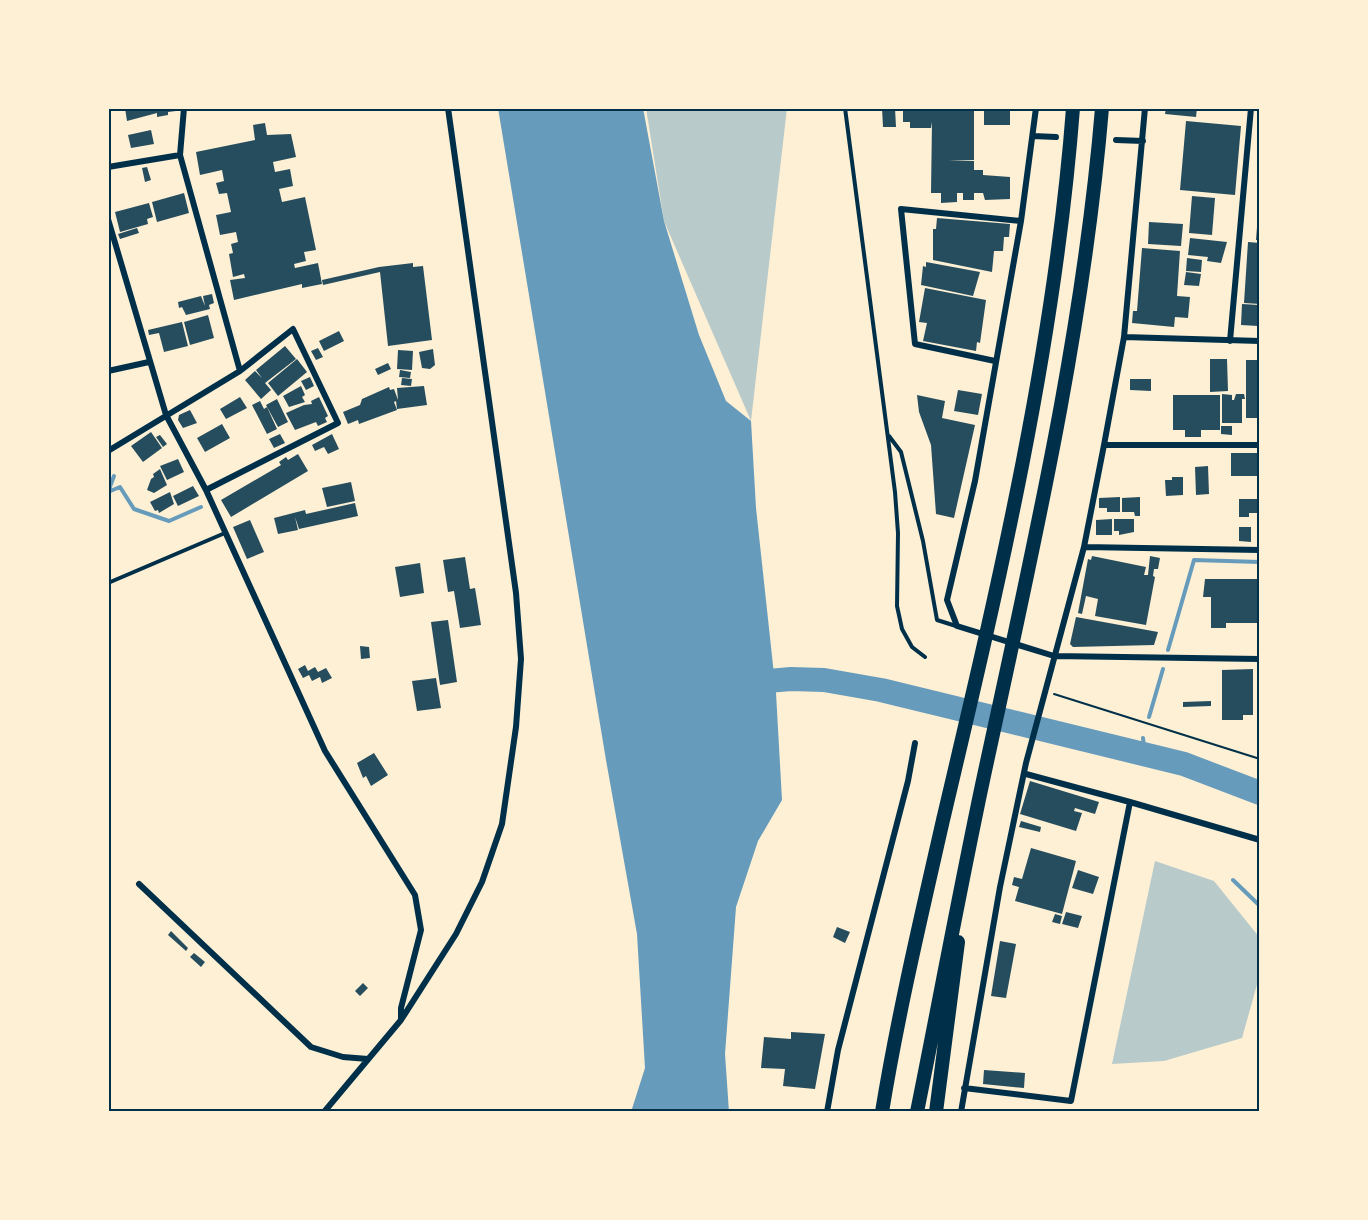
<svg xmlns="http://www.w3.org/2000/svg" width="1368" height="1220" viewBox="0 0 1368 1220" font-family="Manrope,sans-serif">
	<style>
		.green { fill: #b9caca }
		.water { fill: #669bbc }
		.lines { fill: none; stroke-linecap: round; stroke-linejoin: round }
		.stream { stroke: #669bbc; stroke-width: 4 }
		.river { stroke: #669bbc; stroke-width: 24 }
		.building { fill: #264d5e }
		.path { stroke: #003049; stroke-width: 2 }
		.service { stroke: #003049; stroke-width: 4 }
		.minor { stroke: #003049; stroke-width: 6 }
		.motorway { stroke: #003049; stroke-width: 14 }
		.neatline { fill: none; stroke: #003049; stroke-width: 2 }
	</style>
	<rect width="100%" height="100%" fill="#fdf0d5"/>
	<!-- green -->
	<path class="green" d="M646 108H787L751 421 664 221Z
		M1155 861 1214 881 1260 938V974L1242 1038 1164 1061 1112 1064Z"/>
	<!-- water -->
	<path class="water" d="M498 108H643L664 221 699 335 726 401 751 421 756 508 776 693 782 800 758 841 736 907 725 1054 729 1112H631L645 1068 637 934 606 760Z"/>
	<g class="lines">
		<!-- stream -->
		<path class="stream" d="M108 492 120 487 134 509 169 521 201 507
			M108 492 114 476
			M1168 650 1194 560 1260 562
			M1149 717 1163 669
			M1143 738 1145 755
			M1233 880 1260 906"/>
		<!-- river -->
		<path class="river" d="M744 683 791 679 824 680 881 690 1184 764 1260 793"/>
	</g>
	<!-- building -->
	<path class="building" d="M125 108H175L176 111 168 112V115L157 117V113L127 121Z
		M882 108H895L896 127H883Z
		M903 108H974V160L948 161H974V170H983V175L1010 177V199L985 200 983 193H974V200H963V193H957V202L941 203V193H931L932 122 931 128H910V122H903Z
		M984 108H1010V125H984Z
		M1166 108H1197L1196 117 1165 114Z
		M1186 121 1241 126 1235 195 1180 190Z
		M265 123 267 135 291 134 296 157 273 162 275 172 290 169 293 186 279 189 282 202 305 197 316 250 304 252 306 261 294 264 295 268 318 263 322 284 302 288V284L234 300 230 280 245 278 244 274 233 277 229 254 233 253 231 244 238 242 236 232 220 235 216 215 231 212 227 193 219 194 216 183 224 181 222 170 200 175 196 152 255 140 253 125Z
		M151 130 154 144 131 148 128 135Z
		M147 167 151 180 145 182 142 168Z
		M184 193 189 213 157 222 152 202Z
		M1192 196 1215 198 1212 235 1189 233Z
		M149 203 153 217 147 219 148 224 120 232 115 212Z
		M1258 214H1260V240H1256Z
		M937 218 1010 224 1009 237H1004L1003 251H994L992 272 933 260V229H936Z
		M1149 222 1183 224 1181 246 1148 244Z
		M137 228 139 233 120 239 118 234Z
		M1190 238 1227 242 1221 263 1207 261 1208 257 1188 255Z
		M1248 242 1260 243V304L1244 303Z
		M1142 248 1180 251 1177 296 1190 297 1188 318 1175 317 1174 327 1132 323 1133 311H1137Z
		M1187 258 1202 260 1201 272 1186 271Z
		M926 262 980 272 973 296 921 285 923 266 926 267Z
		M413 263V267L423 266 432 340 388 346 380 272 323 285 322 280 379 267Z
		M1186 272 1201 274 1199 286 1184 285Z
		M925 288 986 300 980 343 977 342 976 351 923 341 927 323 919 322Z
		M212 294 214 303 209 305 210 309 186 315 182 307 179 308 178 302 201 296 205 306 203 296Z
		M1242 304 1259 305 1258 326 1241 325Z
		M208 315 214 338 190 345 184 322Z
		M182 322 188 346 164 352 159 333 149 335 148 330Z
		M339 331 344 341 324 351 319 341Z
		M285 346 296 359 265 383 271 390 261 399 245 380 255 371 262 378 256 370Z
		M318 348 323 357 316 360 311 351Z
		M433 349 435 365 430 369 422 368 419 352Z
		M398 350 413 351 412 370 397 369Z
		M297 359 307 372 278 396 268 383Z
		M1210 359H1227L1228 391 1210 392Z
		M1246 360H1260L1258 418H1246Z
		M388 363 391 369 378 375 375 369Z
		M400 370 411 372 410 378 399 377Z
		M310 377 314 386 306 390 301 381Z
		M402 378 412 379 411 386 401 385Z
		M1130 379H1151V391L1130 390Z
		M301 386 305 395 302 397 305 402 289 407 283 396Z
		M424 386 427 405 397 409 396 401 394 402 397 410 359 424 358 420 348 424 343 412 360 405 362 399 389 387 390 390 394 389 398 400 397 388Z
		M958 390 982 394 978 415 954 411Z
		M1222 394 1232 395V400H1234L1236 394H1244L1245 399H1242V423H1222Z
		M917 395 945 401 942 418 975 425 954 518 936 514 931 445 919 412Z
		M1173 395H1220V430H1201V437H1185V430H1173Z
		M240 397 247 408 226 419 220 409Z
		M319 397 328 416 325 418 327 422 318 426 316 422 295 430 286 413 304 405 312 404 311 401Z
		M277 399 288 422 278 427 266 405Z
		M260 401 264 409 267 407 277 429 267 434 252 405Z
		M190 410 197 423 183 428 178 420 179 415Z
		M222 424 230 438 205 452 197 438Z
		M1221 426H1232V435L1221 434Z
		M151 432 162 448 143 462 131 446Z
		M280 434 285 443 274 448 269 439Z
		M332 434 339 449 328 454 324 447 315 451 312 445Z
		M160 435 167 444 163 447 156 437Z
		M1231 453H1260V476H1231Z
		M298 454 308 471 231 517 221 500 281 465 279 462 286 457 288 460Z
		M178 459 184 472 167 480 160 466Z
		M1208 466 1209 494 1196 495 1195 467Z
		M160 469 167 485 154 493 147 490 151 479 154 477 153 474Z
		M1172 477H1183V495L1166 496 1165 480H1172Z
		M351 482 355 501 327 507 322 488Z
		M193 486 199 496 178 506 173 496Z
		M170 492 174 504 159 513 158 510 155 511 150 502Z
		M1120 497V512H1107V508H1099V498Z
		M1140 497V516H1135L1134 512H1122V498Z
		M1239 499H1257V513H1249V517H1239Z
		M355 503 358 516 299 529 295 517 298 530 278 534 274 518 305 510 306 514Z
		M1112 519V535H1096V520Z
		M1114 519H1134V532L1119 535V531H1114Z
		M250 520 264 552 247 559 233 527Z
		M1239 527H1251V542L1239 541Z
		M1092 556 1146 567 1144 575H1148L1150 556 1160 558 1158 569H1154L1153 576 1155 577 1146 625 1095 616 1098 599 1086 596 1082 614 1078 613 1088 559 1091 560Z
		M465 557 470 589 475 588 481 625 460 628 454 591 448 592 443 560Z
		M420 563 424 593 400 597 395 567Z
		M1205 579H1260V623H1226V628H1211V597H1203Z
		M1076 617 1158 632 1154 645 1073 647 1070 644Z
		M448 620 457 682 440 685 431 622Z
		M360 646 369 647 370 658 361 659Z
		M305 665 308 671 315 667 318 672 326 668 332 678 322 683 320 677 312 681 309 675 303 678 298 669Z
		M1253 669V715H1243V720H1222V670Z
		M436 678 441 708 417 711 412 681Z
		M1211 701V706L1183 707V702Z
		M374 753 388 775 371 786 366 776 363 778 357 763Z
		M1030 781 1099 802 1095 814 1075 808 1074 811 1082 813 1076 831 1020 814Z
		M1021 821 1041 827 1040 832 1019 827Z
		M1031 848 1076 861 1062 914 1015 901 1019 887 1012 885 1014 877 1022 879Z
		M1078 870 1099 877 1093 894 1072 888Z
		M1066 912 1082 916 1078 928 1062 924Z
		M1055 914 1062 916 1060 924 1052 922Z
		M837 927 850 932 845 943 833 937Z
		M171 931 188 948 186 951 168 935Z
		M1000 941 1016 944 1006 998 991 996Z
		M194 953 205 962 201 967 190 957Z
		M363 983 368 988 360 996 355 991Z
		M791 1032 825 1034 815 1089 783 1086 785 1069 761 1068 764 1037 791 1039Z
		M984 1070 1025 1073 1024 1088 983 1084Z"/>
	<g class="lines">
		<!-- path -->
		<path class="path" d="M1054 694 1260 759"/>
		<!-- service -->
		<path class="service" d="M845 108 895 492 898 533 897 606 902 629 912 647 925 657
			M889 436 901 452 923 541 937 620 956 626
			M108 583 225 533"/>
		<!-- minor -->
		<path class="minor" d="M184 108 180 155 240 371
			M1036 108 1021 221 975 481 947 600 957 626 1054 656 1260 659
			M1033 136 1056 137
			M1116 140 1143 141
			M108 167 180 155
			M108 219 166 415 206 490 325 751 415 895 421 930 401 1008V1019
			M1124 337 1260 341
			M1230 341 1251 108
			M995 361 915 344 901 209 1021 221
			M108 371 149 362
			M1104 445H1260
			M108 451 240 371 293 329 338 423 206 490
			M1084 547 1260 550
			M1130 802 1260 840
			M139 884 311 1047 343 1057 368 1059
			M964 1088 1071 1101 1130 802 1026 774
			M324 1112 401 1020 456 934 482 882 502 824 516 727 521 659 516 593 448 108
			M827 1112 838 1050 908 781 915 743
			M961 1112 1000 887 1026 763 1084 547 1104 445 1124 337 1145 108"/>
		<!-- motorway -->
		<path class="motorway" d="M882 1112C898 1014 921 917 943 820 998 587 1055 347 1073 108
			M917 1112C939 1003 959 894 982 785 1030 561 1083 337 1102 108
			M936 1112 958 942"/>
	</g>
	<!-- border -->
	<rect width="1368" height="1220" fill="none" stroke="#fdf0d5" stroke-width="219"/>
	<rect x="110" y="110" width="1148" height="1000" class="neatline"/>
</svg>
